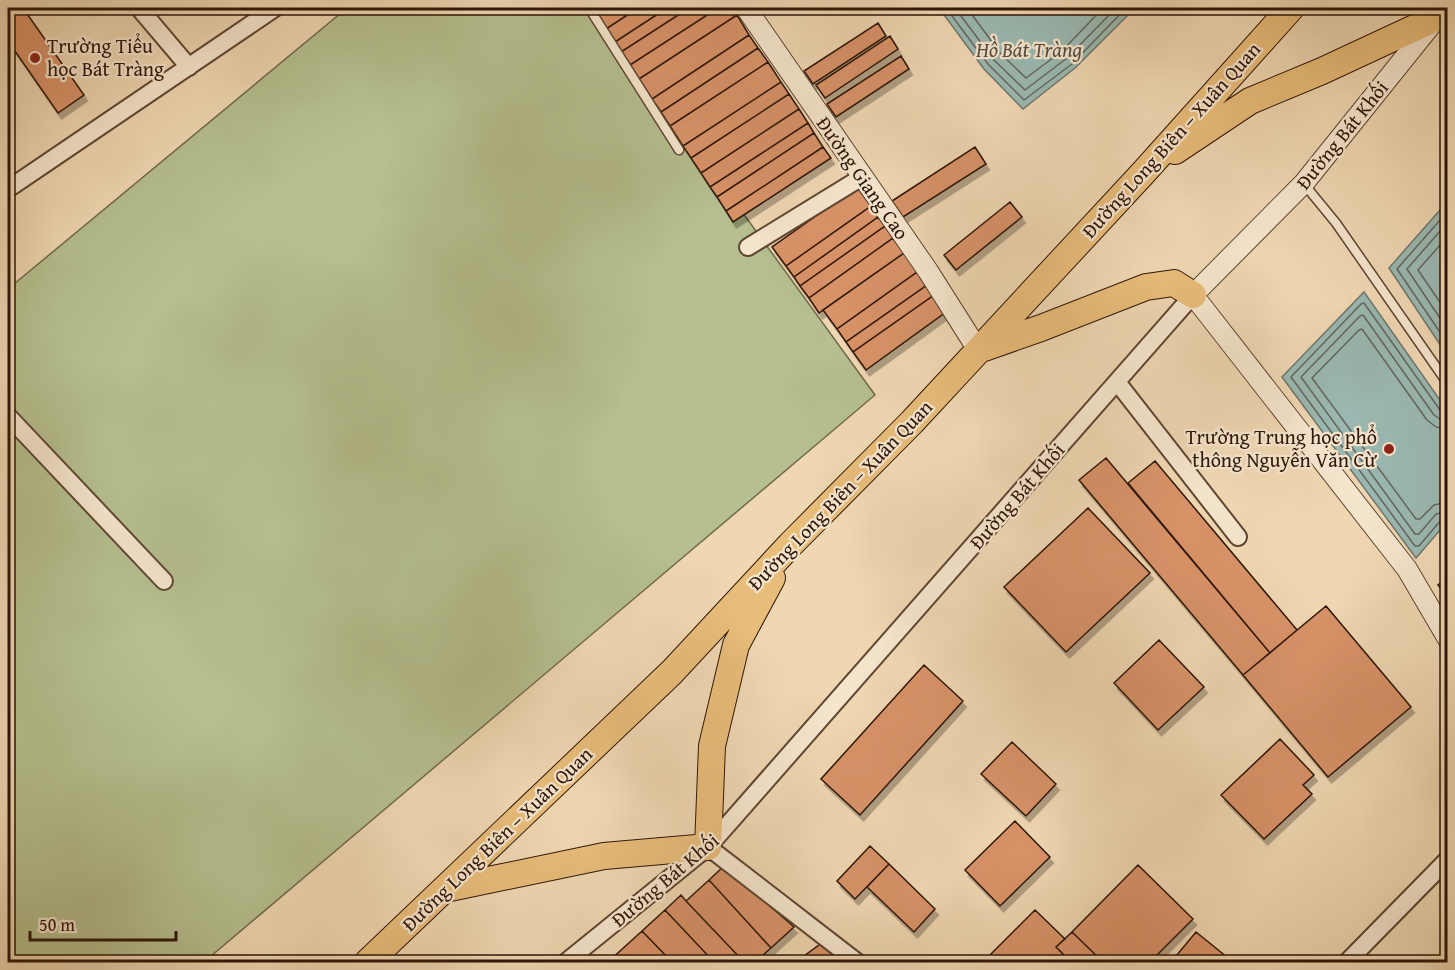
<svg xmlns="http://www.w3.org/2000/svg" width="1455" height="970" viewBox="0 0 1455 970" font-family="'Gentium Book Plus',serif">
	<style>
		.green { fill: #b5bf8f; stroke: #726a4c; stroke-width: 1.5 }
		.water { fill: #9ab8b1; stroke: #6f776d; stroke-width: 1.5 }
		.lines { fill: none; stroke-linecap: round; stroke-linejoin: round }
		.shore { stroke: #64665c; stroke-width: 1.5 }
		.building { fill: #d89267; stroke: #2e1508; stroke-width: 1.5; filter: url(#shadow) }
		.service-casing { stroke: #5e4632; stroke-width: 11 }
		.minor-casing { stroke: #5e4632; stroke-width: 20 }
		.tertiary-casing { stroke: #5e4632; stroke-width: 22 }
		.primary-casing { stroke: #2e1508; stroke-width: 28 }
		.service { stroke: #f5e5cd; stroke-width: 8 }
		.minor { stroke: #f5e5cd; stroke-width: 16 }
		.tertiary { stroke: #f5e5cd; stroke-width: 20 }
		.primary { stroke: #e8bc79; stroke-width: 26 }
		.poi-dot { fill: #8f2418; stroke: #f5e5cd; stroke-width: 2 }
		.labels { text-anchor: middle; stroke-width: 4.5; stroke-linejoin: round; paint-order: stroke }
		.poi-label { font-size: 20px; fill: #2e1508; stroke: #f5e5cd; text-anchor: start }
		.street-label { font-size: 20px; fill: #2e1508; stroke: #f5e5cd }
		.water-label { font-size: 21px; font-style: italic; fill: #544e43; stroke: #f5e5cd }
	</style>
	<defs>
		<filter id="shadow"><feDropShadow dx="3.5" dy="6" stdDeviation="0" flood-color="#0004"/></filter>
	</defs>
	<rect width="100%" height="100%" fill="#efd7b2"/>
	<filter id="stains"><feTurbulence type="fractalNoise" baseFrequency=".00333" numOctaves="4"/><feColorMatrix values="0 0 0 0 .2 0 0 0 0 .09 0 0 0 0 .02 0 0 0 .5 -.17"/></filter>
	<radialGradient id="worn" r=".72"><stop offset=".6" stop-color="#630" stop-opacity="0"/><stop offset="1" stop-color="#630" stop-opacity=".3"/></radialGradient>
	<!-- green -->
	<path class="green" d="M347 8H594L875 395 204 962H8V289Z"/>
	<!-- water -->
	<path class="water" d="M939 8H1135L1075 68 1023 109 984 69Z
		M1447 202V355L1389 268Z
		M1364 292 1447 410V522L1416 558 1282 377Z"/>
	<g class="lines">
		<!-- shore -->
		<path class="shore" d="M946 8 988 64 1024 100 1072 64 1126 8
			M955 8 994 60 1025 90 1067 58 1116 8
			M967 8 1001 54 1026 78 1061 52 1103 8
			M1448 211 1397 269 1448 344
			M1448 222 1407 269 1448 330
			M1448 236 1418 270 1448 314
			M1448 413 1440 410 1364 303 1361 304 1291 377 1415 546H1419L1441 520 1448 518
			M1448 420 1440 419 1434 415 1363 315 1360 316 1301 377 1415 534H1419L1436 514 1448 511
			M1448 429 1436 427 1427 420 1362 329 1359 330 1312 378 1416 519H1420L1434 505 1448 502"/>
	</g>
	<!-- building -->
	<path class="building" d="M8 8H23L84 95 58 113 8 41Z
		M600 8H638L606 29 595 11Z
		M638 8H667L615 42 606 29Z
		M667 8H689L621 52 615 42Z
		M689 8H718L630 65 621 52Z
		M718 8H732L737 15 639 79 630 65Z
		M737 15 749 35 652 99 639 79Z
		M878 23 886 36 813 84 804 71Z
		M749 35 758 48 661 112 652 99Z
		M890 36 898 49 825 98 816 85Z
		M758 48 768 62 670 126 661 112Z
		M901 56 909 69 836 117 827 104Z
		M768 62 781 82 683 146 670 126Z
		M781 82 789 94 691 158 683 146Z
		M789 94 799 109 701 173 691 158Z
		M799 109 808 123 710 187 701 173Z
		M808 123 814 133 717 197 710 187Z
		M814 133 823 147 726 211 717 197Z
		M823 147 831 158 733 222 726 211Z
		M975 147 986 164 903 217 892 201Z
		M857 187 871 206 786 266 772 247Z
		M1010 202 1022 217 956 270 944 255Z
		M871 206 878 217 794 277 786 266Z
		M878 217 885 226 800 286 794 277Z
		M885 226 893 238 809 298 800 286Z
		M893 238 904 253 819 313 809 298Z
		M904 253 917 272 837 329 823 310Z
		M917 272 927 285 846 342 837 329Z
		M927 285 934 295 853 352 846 342Z
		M934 295 946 312 866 370 853 352Z
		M1106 458 1270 653 1243 675 1079 480Z
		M1155 461 1297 630 1270 653 1128 483Z
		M1088 508 1150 573 1066 652 1004 587Z
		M1448 578V598L1438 585Z
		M1326 606 1411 707 1328 777 1243 675Z
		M1159 640 1204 687 1158 730 1114 683Z
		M924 665 963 701 860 815 821 779Z
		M1280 739 1314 775 1303 785 1312 794 1264 839 1221 795Z
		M1012 742 1056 784 1026 816 981 774Z
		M1015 821 1050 857 1000 906 965 870Z
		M870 846 889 864 855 899 837 881Z
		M889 864 935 909 914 932 867 887Z
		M1138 865 1193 919 1150 962H1103L1072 932Z
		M724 866 794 927 771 948 709 880Z
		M709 880 771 948 755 962H744L686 901Z
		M681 895 686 901 744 962H714L665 910Z
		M665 910 714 962H672L642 931Z
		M1035 910 1065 939 1056 947 1071 962H983Z
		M642 931 672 962H608Z
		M1072 932 1103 962H1071L1056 947Z
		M1196 932 1233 962H1171Z
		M823 942 849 962H796Z"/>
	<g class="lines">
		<defs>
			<path id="service" d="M589 8 679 150
				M1304 184 1336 223 1448 384"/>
			<path id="minor" d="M139 8 189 67
				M8 189 275 8
				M748 247 862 177
				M1117 382 1238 537
				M8 416 164 581
				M708 847 857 962
				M566 962 708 847 1193 295
				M1347 962 1448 859"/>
			<path id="tertiary" d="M746 8 928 271 978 350
				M1435 20 1304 183 1193 295 1407 569 1448 639"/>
			<path id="primary" d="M1175 151 1250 101 1322 71 1438 17 1439 8
				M984 348 1041 328 1146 287 1174 283 1193 295
				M445 889 604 856 708 847 712 746 736 645 772 578
				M368 962 672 672 790 545 912 422 1144 172 1291 8"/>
		</defs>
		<!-- service casing -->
		<use href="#service" class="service-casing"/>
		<!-- minor casing -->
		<use href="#minor" class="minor-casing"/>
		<!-- tertiary casing -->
		<use href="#tertiary" class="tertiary-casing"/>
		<!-- primary casing -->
		<use href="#primary" class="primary-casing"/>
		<!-- service -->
		<use href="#service" class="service"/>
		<!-- minor -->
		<use href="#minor" class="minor"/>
		<!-- tertiary -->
		<use href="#tertiary" class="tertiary"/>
		<!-- primary -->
		<use href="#primary" class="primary"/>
	</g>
	<!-- markers -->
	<g class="poi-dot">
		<circle cx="35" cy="58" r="6"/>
		<circle cx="1389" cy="449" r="6"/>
	</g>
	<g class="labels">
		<!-- poi labels -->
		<g class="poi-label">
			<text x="47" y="53">Trường Tiểu<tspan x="47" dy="23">học Bát Tràng</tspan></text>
			<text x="1377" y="444" text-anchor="end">Trường Trung học phổ<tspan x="1377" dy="23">thông Nguyễn Văn Cừ</tspan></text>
		</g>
		<!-- street labels -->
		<g class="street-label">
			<text transform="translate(1342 135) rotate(-51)" y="7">Đường Bát Khối</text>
			<text transform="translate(1171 140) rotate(-48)" y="7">Đường Long Biên – Xuân Quan</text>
			<text transform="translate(863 178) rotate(55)" y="7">Đường Giang Cao</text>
			<text transform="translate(840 495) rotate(-46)" y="7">Đường Long Biên – Xuân Quan</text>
			<text transform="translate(1017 496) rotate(-49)" y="7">Đường Bát Khối</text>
			<text transform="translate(497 839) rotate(-44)" y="7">Đường Long Biên – Xuân Quan</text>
			<text transform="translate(665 880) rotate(-40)" y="7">Đường Bát Khối</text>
		</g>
		<!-- water labels -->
		<g class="water-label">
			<text x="1029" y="57">Hồ Bát Tràng</text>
		</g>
	</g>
	<!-- margin -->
	<rect width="1455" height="970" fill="none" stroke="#efd7b2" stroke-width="30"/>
	<rect x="9" y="9" width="1437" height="952" fill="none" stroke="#2e1508" stroke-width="3"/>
	<rect x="15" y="15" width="1425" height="940" fill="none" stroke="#2e1508" stroke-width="1.5"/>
	<!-- scale -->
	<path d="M30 931v9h146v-9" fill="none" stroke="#2e1508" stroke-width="3"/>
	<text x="39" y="931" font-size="18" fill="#2e1508" stroke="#f5e5cd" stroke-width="4.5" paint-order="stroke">50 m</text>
	<rect width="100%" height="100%" filter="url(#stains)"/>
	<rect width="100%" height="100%" fill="url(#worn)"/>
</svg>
